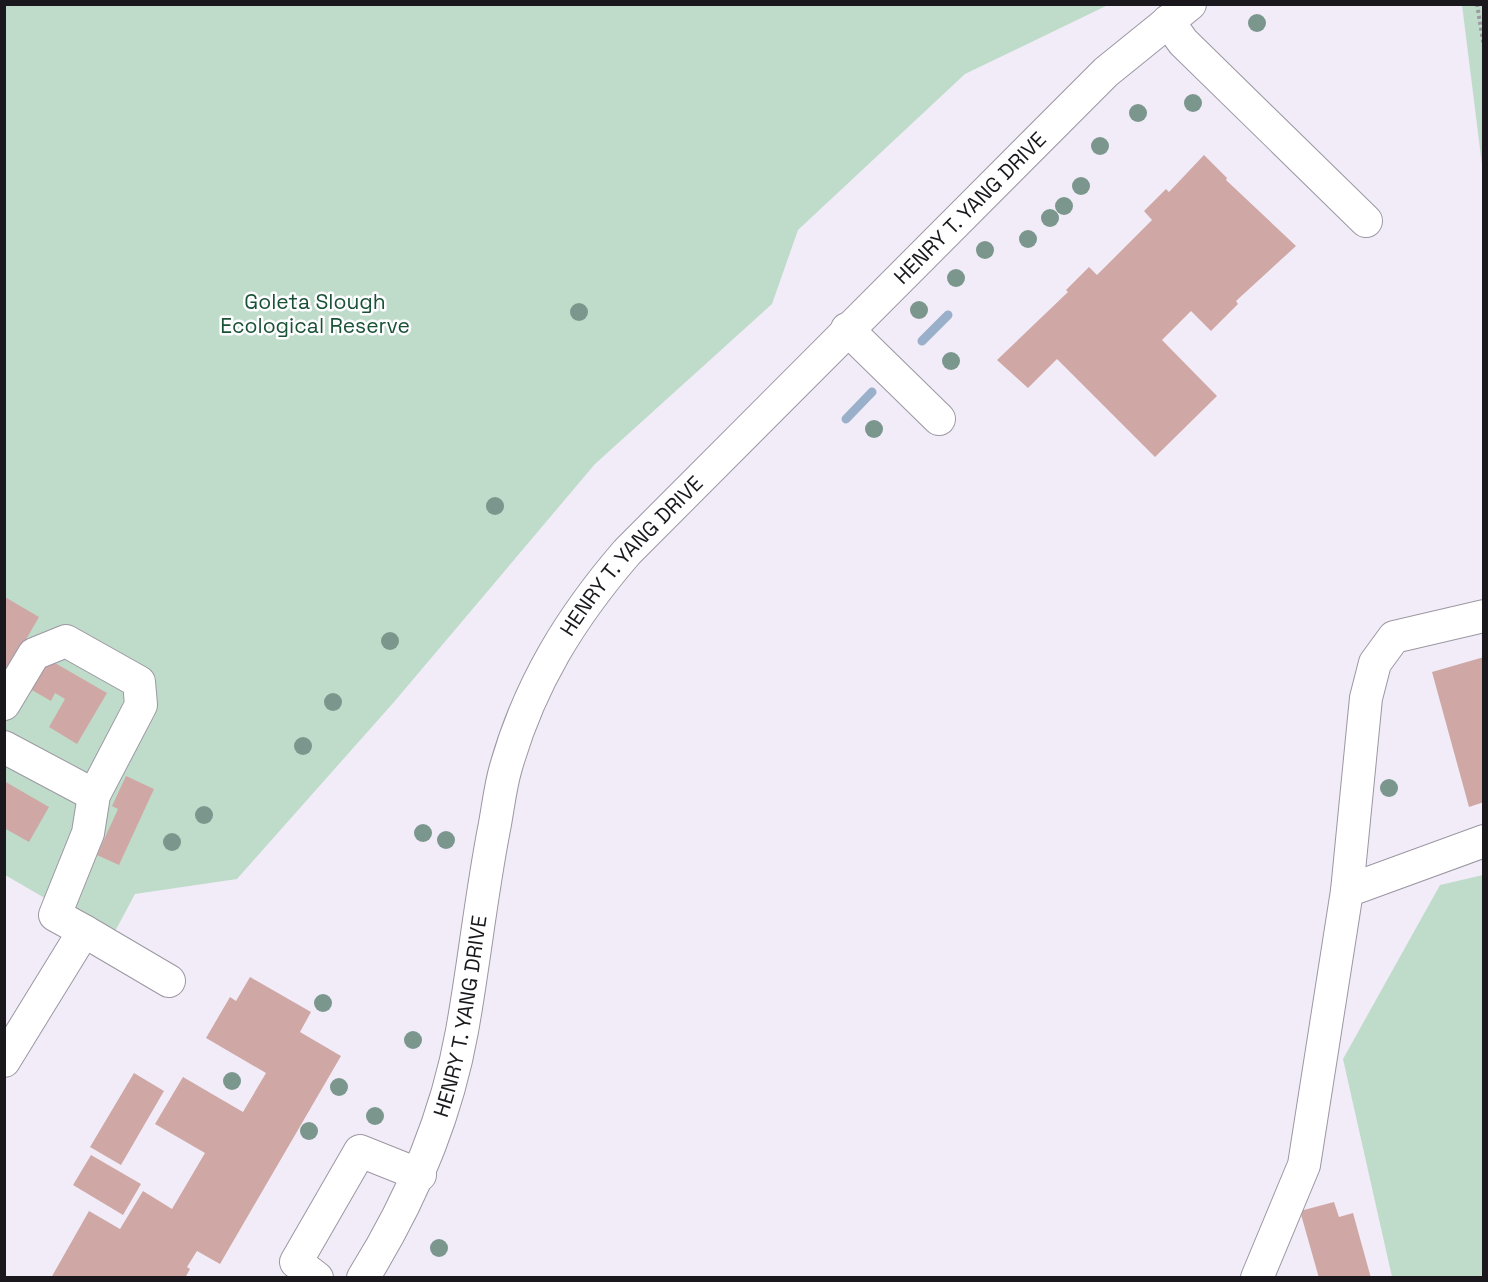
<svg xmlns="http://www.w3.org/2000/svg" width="1488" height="1282" viewBox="0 0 1488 1282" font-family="'Space Grotesk',sans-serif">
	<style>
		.green { fill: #bfdcca }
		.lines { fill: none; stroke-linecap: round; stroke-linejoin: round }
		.stream { stroke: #9ab0ca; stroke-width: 9 }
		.building { fill: #cfa8a6 }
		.minor-casing { stroke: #9c97a3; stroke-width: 34 }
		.path { stroke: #9d99a2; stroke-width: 4; stroke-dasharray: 3 3; stroke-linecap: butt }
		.minor { stroke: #fff; stroke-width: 32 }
		.tree { fill: #7b978d }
		.labels { text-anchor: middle; stroke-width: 5; stroke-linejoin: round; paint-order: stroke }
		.street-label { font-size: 21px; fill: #1a181c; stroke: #fdfcfe }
		.park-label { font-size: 21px; fill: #195135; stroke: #fdfcfe }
	</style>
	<rect width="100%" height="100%" fill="#f2ecf9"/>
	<!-- green -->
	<path class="green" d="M5 5H1108L965 74 798 230 772 304 595 464 394 702 237 879 135 894 112 937 5 875Z
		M1462 5H1483V173Z
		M1483 875V1277H1392L1343 1059 1440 885Z"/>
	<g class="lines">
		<!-- stream -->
		<path class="stream" d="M922 341 948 315
			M846 419 872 392"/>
	</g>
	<!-- building -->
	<path class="building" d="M1204 155 1227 178 1226 180 1296 246 1236 301 1238 304 1211 331 1191 311 1162 340 1217 396 1155 457 1057 359 1028 388 997 360 1068 292 1066 290 1089 267 1097 275 1152 220 1144 211 1166 189 1169 192Z
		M5 597 39 617 6 674 5 673Z
		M1484 657V802L1469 807 1432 672Z
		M48 659 107 693 77 744 49 727 65 699 55 693 51 701 30 689Z
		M126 776 154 789 119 865 97 855 118 809 112 806Z
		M4 781 49 807 29 842 4 828Z
		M250 977 311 1012 300 1032 341 1056 220 1264 197 1251 187 1267 190 1269 185 1278H51L89 1211 120 1229 143 1191 172 1209 205 1153 155 1124 183 1077 243 1112 266 1073 206 1038 230 997 236 1001Z
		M134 1073 164 1091 121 1165 90 1147Z
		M91 1155 141 1184 123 1215 73 1185Z
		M1334 1202 1339 1217 1353 1213 1371 1278H1319L1300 1211Z"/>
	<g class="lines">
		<defs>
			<g id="minor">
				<path d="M1168 21 1183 42 1366 221"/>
				<path d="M847 329 939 419"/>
				<path d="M4 704 34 654 66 641 139 682 141 705 94 795 88 833 55 915 84 931"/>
				<path d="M4 747 94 795"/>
				<path d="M1347 891 1366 698 1375 663 1394 637 1484 616"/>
				<path d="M4 1061 84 931 169 981"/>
				<path d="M317 1278 296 1262 360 1151 420 1175"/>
				<path id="s1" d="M363 1278C411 1201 446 1120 462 1031 474 964 481 896 494 829 498 809 500 787 506 767 530 683 571 617 627 552L1106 72 1190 4"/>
				<path d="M1257 1278 1304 1165 1347 891 1484 841"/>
			</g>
		</defs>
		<!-- minor casing -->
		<use href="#minor" class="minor-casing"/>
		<!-- path -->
		<path class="path" d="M1477 4 1484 47"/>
		<!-- minor -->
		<use href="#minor" class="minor"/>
	</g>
	<!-- trees -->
	<g class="tree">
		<circle cx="1257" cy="23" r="9"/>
		<circle cx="1193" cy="103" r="9"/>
		<circle cx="1138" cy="113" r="9"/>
		<circle cx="1100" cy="146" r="9"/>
		<circle cx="1081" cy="186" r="9"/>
		<circle cx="1064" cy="206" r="9"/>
		<circle cx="1050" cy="218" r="9"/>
		<circle cx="1028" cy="239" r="9"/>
		<circle cx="985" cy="250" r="9"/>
		<circle cx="956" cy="278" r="9"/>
		<circle cx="919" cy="310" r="9"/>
		<circle cx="579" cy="312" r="9"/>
		<circle cx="951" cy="361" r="9"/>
		<circle cx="874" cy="429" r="9"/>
		<circle cx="495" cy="506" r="9"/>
		<circle cx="390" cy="641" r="9"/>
		<circle cx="333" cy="702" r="9"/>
		<circle cx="303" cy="746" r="9"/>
		<circle cx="1389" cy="788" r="9"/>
		<circle cx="204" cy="815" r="9"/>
		<circle cx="423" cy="833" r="9"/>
		<circle cx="446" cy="840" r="9"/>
		<circle cx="172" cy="842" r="9"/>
		<circle cx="323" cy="1003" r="9"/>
		<circle cx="413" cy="1040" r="9"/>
		<circle cx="232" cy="1081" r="9"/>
		<circle cx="339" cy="1087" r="9"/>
		<circle cx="375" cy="1116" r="9"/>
		<circle cx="309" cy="1131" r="9"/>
		<circle cx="439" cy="1248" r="9"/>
	</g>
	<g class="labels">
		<!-- street labels -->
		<g class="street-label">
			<text dy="7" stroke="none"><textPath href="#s1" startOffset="1270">HENRY T. YANG DRIVE</textPath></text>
			<text dy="7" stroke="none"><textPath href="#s1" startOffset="784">HENRY T. YANG DRIVE</textPath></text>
			<text dy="7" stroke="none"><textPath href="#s1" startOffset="282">HENRY T. YANG DRIVE</textPath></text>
		</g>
		<!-- park labels -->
		<g class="park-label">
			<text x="315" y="309">Goleta Slough<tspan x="315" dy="24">Ecological Reserve</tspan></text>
		</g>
	</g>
	<!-- border -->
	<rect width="1488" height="1282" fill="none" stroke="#1a181c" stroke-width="12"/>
</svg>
